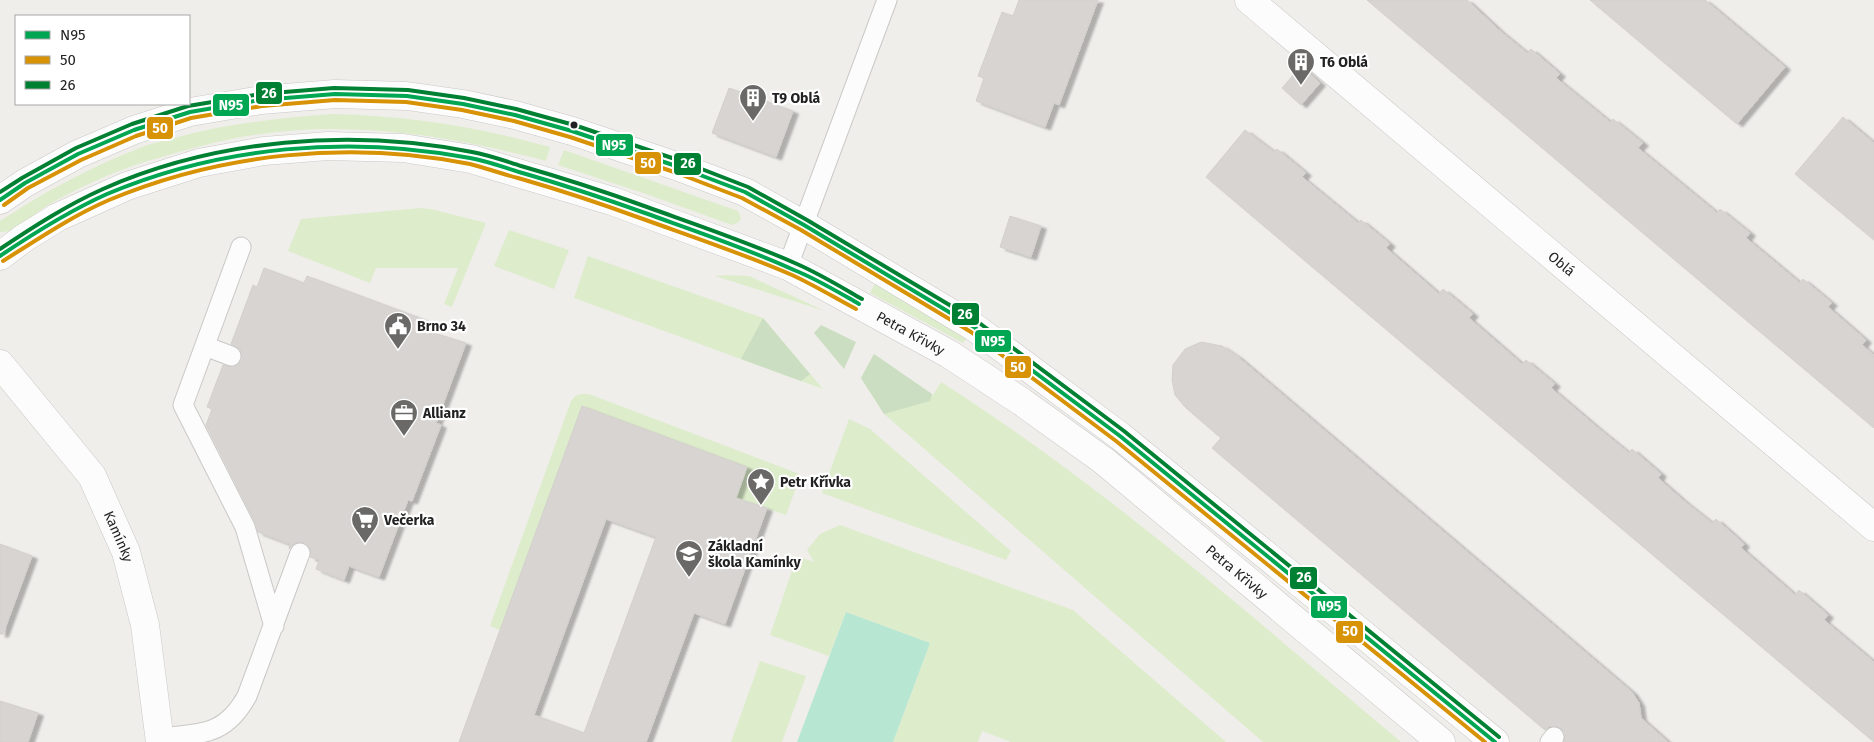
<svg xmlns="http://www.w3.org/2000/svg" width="1874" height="742" viewBox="0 0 1874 742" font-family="'Fira Sans',sans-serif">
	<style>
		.grass { fill: #ddeccb }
		.forest { fill: #cbdec1 }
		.pitch { fill: #b7e6d2 }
		.building { fill: #d7d4d2; stroke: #d3d0cc; fill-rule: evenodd; filter: url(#shadow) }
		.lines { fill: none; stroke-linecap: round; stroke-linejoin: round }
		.service-casing { stroke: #c9c8c7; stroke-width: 21 }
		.minor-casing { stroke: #c9c8c7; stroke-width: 29 }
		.tertiary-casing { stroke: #c9c8c7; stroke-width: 29 }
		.service { stroke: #fdfcfc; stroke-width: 19 }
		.minor { stroke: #fdfcfc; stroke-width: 28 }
		.tertiary { stroke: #fdfcfc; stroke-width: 28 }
		.bus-1-casing { stroke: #fff; stroke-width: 8 }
		.bus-2-casing { stroke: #fff; stroke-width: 8 }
		.bus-3-casing { stroke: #fff; stroke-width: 8 }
		.bus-1 { stroke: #00a651; stroke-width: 4 }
		.bus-2 { stroke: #d79205; stroke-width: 4 }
		.bus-3 { stroke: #008033; stroke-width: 4 }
		.bus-dot { fill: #222; stroke: #fff; stroke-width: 2 }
		.labels { text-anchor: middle; stroke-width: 4.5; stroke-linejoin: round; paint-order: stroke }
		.poi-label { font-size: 14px; font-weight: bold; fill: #222; stroke: #fff; text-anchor: start }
		.street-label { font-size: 14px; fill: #222; stroke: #fff }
		.line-badge { stroke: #fff; stroke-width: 2 }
		.badge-label { font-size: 14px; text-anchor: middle; font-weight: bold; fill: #fff }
	</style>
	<defs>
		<filter id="shadow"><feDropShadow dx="5.5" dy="3" stdDeviation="1" flood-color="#0004"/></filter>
	</defs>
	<rect width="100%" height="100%" fill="#f0eeeb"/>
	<!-- grass -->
	<path class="grass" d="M332 114C410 116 475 126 550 147L546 161C443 134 342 118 236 138 209 143 182 151 155 159 121 168 72 190 42 209 33 215 10 235 0 232V221C46 191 94 165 145 146 156 142 168 140 178 137 231 123 279 118 332 114Z
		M564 150 738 211 741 218 739 222 732 225 646 194 558 165Z
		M420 208 431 209 486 223 452 307 444 304 458 268H376L370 283 288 251 301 219Z
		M509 230 569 250 554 289 494 266Z
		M588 256 763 318 823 389 574 298Z
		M726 275 749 276 825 311 715 276Z
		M877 280 968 336 963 343 870 293Z
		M874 354 933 395 941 382C1106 487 1252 617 1401 742H1263L884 414 861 378Z
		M581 394H589L797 473 800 477 786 515 736 498 747 467 582 406 500 630 490 626 571 401 575 396Z
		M849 419 870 429 1011 551 1006 560 822 493Z
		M840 525 1073 610 1226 742H1011L982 731 978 742H893L930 643 846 612 829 656 770 635 797 556 814 562 807 550 820 534Z
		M760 661 806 676 782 742H731Z"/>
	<!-- forest -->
	<path class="forest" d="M763 318 810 374 801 381 741 359Z
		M821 325 856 342 844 369 814 333Z
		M874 354 932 394 930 401 884 414 861 378Z"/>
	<!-- pitch -->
	<path class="pitch" d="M846 612 930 643 893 742H797Z"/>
	<!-- building -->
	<path class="building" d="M1019 0H1098L1059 105 1054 103 1045 127 976 101 984 78 978 76 1002 12 1013 16Z
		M1367 0H1467L1499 30 1527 53 1531 49 1560 74 1556 78 1610 122 1613 119 1643 143 1638 148 1717 213 1720 209 1750 233 1746 238 1800 283 1803 279 1832 303 1828 307 1866 340 1862 345 1874 355V428Z
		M1590 0H1705L1785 67 1737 124Z
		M1301 66 1320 83 1301 105 1282 88Z
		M729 88 793 111 776 157 712 133Z
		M1843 117 1874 143V240L1795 174Z
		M1245 130 1274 152 1277 149 1306 173 1302 177 1358 223 1361 220 1390 244 1386 248 1439 294 1443 289 1473 314 1469 318 1522 364 1526 360 1555 384 1551 388 1598 428 1629 453 1632 449 1661 474 1658 478 1684 501 1712 523 1716 519 1744 544 1741 548 1795 595 1799 590 1828 615 1824 620 1874 662V742L1206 177Z
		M1010 216 1041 226 1031 257 1000 247Z
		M264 268 304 283 307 276 431 322 428 331 466 343 436 423 441 425 412 501 408 500 379 577 349 566 344 580 316 569 319 560 310 557 311 551 304 543 298 542 292 545 289 549 290 544 258 532 255 522 206 425 212 409 207 407 223 365 233 367 238 364 242 360 240 349 231 344 253 285 257 287Z
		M1201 342 1222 346 1237 356 1632 692 1639 703 1641 718 1668 742H1564L1565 733 1561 728 1550 726 1545 730 1212 448 1221 438 1185 407 1175 395 1172 380 1173 365 1185 349Z
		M582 406 747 467 736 498 767 508 725 624 694 613 646 742H459ZM606 519 656 537 584 733 534 715Z
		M0 544 32 556 3 634H0Z
		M0 701 38 713 28 742H0Z"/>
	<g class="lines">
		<defs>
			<path id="service" d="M241 247 183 405 245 527 274 626
				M788 266 887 0
				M205 346 231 356
				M160 738C202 733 225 736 247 696L300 553
				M1550 742 1554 737"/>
			<g id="minor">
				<path id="s1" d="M1249 0 1874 527"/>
				<path id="s2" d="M0 364 92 476 126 552 145 625 160 742"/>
			</g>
			<g id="tertiary">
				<path d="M0 200 25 183 78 154 134 130 190 112 261 100 335 94 407 96 463 104 515 115 572 131 679 167 745 192 804 225 974 327 1120 436 1495 742"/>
				<path id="s3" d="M0 256 24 238 58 217 127 186 199 163 264 151 328 146 403 148 471 159 612 201 788 266 949 354 1022 402 1104 461 1441 742"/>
			</g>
		</defs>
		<!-- service casing -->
		<use href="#service" class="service-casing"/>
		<!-- minor casing -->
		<use href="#minor" class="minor-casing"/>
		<!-- tertiary casing -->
		<use href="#tertiary" class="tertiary-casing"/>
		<!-- service -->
		<use href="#service" class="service"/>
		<!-- minor -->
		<use href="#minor" class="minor"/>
		<!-- tertiary -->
		<use href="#tertiary" class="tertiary"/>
		<defs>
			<path id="bus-1" d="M0 200 25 183 78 154 134 130 190 112 261 100 335 94 407 96 463 104 515 115 572 131 679 167 745 192 804 225 974 327 1120 436 1495 742
				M0 256C34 233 69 211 107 194 220 146 350 135 470 158 487 161 503 167 519 172 561 184 603 198 645 213 695 231 746 248 794 270 817 279 838 292 859 304"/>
			<path id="bus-2" d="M4 205 28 188 81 160 136 136 191 118 262 106 335 100 406 102 462 110 514 121 570 137 677 173 742 198 801 230 971 332 1116 441 1485 742
				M3 261C38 239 72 216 109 200 221 153 351 140 470 164 486 168 502 174 518 178 560 190 602 204 643 219 693 237 744 254 792 275 814 285 835 298 856 309"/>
			<path id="bus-3" d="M0 192 22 178 76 148 132 124 188 106 260 94 334 88 408 90 464 98 516 109 574 125 681 161 748 187 807 220 978 322 1124 431 1499 737
				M0 249C33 227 67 205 103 189 216 139 351 128 472 152 489 155 505 161 521 166 563 178 606 192 647 207 697 225 748 242 797 264 820 274 841 287 862 299"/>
		</defs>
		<!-- bus-1 casing -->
		<use href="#bus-1" class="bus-1-casing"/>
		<!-- bus-2 casing -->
		<use href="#bus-2" class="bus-2-casing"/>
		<!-- bus-3 casing -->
		<use href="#bus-3" class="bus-3-casing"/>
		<!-- bus-1 -->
		<use href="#bus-1" class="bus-1"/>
		<!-- bus-2 -->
		<use href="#bus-2" class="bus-2"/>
		<!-- bus-3 -->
		<use href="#bus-3" class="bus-3"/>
	</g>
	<!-- icons -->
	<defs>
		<symbol id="building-pin" viewBox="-11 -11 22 30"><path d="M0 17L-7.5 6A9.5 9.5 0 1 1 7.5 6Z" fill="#6a6968" stroke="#fff"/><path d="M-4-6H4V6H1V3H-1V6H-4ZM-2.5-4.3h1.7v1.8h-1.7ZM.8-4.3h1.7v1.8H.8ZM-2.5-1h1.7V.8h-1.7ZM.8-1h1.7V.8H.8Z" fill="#fff"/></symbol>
		<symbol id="civic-pin" viewBox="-11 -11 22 30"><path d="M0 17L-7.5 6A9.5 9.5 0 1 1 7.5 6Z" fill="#6a6968" stroke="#fff"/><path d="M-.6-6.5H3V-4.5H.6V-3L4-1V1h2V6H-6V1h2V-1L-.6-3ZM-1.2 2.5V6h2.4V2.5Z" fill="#fff"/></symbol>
		<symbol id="office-pin" viewBox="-11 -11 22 30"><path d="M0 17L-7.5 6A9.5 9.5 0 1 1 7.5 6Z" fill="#6a6968" stroke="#fff"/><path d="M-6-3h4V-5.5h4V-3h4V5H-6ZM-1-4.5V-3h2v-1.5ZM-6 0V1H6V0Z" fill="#fff"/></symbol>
		<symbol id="sight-pin" viewBox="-11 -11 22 30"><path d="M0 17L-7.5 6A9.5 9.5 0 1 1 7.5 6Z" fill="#6a6968" stroke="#fff"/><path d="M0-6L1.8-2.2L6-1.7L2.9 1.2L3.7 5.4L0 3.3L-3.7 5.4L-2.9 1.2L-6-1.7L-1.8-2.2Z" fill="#fff"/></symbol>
		<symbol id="supermarket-pin" viewBox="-11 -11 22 30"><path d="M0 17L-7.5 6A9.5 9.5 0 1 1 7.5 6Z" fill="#6a6968" stroke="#fff"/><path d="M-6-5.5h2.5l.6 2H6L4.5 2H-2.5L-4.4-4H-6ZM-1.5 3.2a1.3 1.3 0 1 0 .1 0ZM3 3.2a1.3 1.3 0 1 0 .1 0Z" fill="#fff"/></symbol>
		<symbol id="school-pin" viewBox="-11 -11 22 30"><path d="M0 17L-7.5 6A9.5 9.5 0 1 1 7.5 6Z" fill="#6a6968" stroke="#fff"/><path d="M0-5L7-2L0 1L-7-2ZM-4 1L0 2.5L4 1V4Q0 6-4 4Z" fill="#fff"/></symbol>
	</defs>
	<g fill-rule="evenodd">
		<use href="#building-pin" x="1285" y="46" width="32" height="43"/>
		<use href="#building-pin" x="737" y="82" width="32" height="43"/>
		<use href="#civic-pin" x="382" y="310" width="32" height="43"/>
		<use href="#office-pin" x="388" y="397" width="32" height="43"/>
		<use href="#sight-pin" x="745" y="466" width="32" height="43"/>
		<use href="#supermarket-pin" x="349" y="504" width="32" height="43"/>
		<use href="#school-pin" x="673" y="538" width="32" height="43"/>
	</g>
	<!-- markers -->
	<circle class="bus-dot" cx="574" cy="125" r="4.5"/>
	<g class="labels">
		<!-- poi labels -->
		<g class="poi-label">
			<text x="1320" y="67">T6 Oblá</text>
			<text x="772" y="103">T9 Oblá</text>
			<text x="417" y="331">Brno 34</text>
			<text x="423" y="418">Allianz</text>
			<text x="780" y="487">Petr Křívka</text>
			<text x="384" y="525">Večerka</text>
			<text x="708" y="551">Základní<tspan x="708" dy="16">škola Kamínky</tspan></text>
		</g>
		<!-- street labels -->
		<g class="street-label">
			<text dy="5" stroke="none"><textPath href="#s1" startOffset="409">Oblá</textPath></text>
			<text dy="5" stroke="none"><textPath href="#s3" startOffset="970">Petra Křivky</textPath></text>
			<text dy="5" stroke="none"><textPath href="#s2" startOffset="211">Kamínky</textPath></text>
			<text dy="5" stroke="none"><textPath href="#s3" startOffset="1375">Petra Křivky</textPath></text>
		</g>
	</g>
	<g class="line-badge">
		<rect x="255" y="81" width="28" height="24" rx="5" fill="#008033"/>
		<rect x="212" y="93" width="38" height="24" rx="5" fill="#00a651"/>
		<rect x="146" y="116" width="28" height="24" rx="5" fill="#d79205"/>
		<rect x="595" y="133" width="39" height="24" rx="5" fill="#00a651"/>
		<rect x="634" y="151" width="28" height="24" rx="5" fill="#d79205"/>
		<rect x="673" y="152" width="29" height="24" rx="5" fill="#008033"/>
		<rect x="951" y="302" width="29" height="24" rx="5" fill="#008033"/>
		<rect x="974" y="329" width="38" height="24" rx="5" fill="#00a651"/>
		<rect x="1004" y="355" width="28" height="24" rx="5" fill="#d79205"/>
		<rect x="1289" y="566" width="29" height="24" rx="5" fill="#008033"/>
		<rect x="1310" y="595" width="38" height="24" rx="5" fill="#00a651"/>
		<rect x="1335" y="620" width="29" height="24" rx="5" fill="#d79205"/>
	</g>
	<g class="badge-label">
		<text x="269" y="98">26</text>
		<text x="231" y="110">N95</text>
		<text x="160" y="133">50</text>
		<text x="614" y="150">N95</text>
		<text x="648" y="168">50</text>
		<text x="688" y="168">26</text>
		<text x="965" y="319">26</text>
		<text x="993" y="346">N95</text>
		<text x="1018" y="372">50</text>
		<text x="1304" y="582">26</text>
		<text x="1329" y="611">N95</text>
		<text x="1350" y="636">50</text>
	</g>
	<!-- legend -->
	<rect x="15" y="15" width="175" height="90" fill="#ffffff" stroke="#a7a7a7"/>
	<rect x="25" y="31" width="25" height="8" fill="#00a651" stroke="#a7a7a7"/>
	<text x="60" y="40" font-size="15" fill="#222222">N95</text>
	<rect x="25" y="56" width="25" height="8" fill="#d79205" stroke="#a7a7a7"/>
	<text x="60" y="65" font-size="15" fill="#222222">50</text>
	<rect x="25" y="81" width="25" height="8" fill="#008033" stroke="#a7a7a7"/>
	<text x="60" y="90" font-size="15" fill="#222222">26</text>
</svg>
